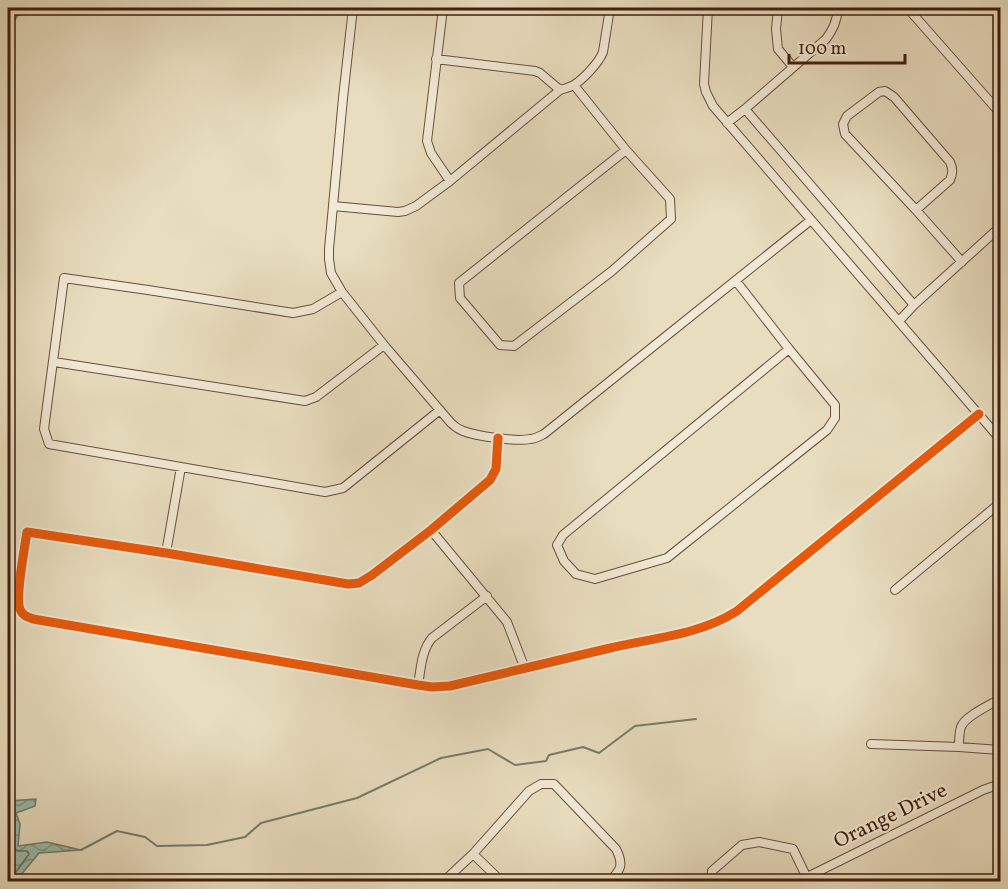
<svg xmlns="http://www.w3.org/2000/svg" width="1008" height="889" viewBox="0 0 1008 889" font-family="Vollkorn,serif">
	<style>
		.water { fill: url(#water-waves); stroke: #757d6c; stroke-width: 1.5 }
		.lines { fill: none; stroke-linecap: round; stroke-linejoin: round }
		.shore { stroke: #6c6e5c; stroke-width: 1.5 }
		.stream { stroke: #757d6c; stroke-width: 2 }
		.minor-casing { stroke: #6a4e39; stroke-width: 10 }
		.minor { stroke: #f0e9d5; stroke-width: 8 }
		.cycleway-casing { stroke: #f0e9d5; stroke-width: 13 }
		.cycleway { stroke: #e8590c; stroke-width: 9 }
		.labels { text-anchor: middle; stroke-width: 4.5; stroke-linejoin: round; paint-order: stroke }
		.street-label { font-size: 21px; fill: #401e0c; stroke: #f0e9d5 }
	</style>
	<defs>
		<pattern id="water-waves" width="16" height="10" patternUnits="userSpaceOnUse" patternTransform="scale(1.5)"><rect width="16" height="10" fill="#98bdac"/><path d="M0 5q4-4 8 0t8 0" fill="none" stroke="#7d998a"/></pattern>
	</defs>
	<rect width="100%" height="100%" fill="#e8ddbf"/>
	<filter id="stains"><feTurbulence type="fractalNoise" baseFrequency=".00333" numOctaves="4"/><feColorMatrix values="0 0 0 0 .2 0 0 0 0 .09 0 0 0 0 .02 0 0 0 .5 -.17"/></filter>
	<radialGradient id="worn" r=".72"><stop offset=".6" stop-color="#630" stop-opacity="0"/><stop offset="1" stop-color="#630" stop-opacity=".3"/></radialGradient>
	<!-- water -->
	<path class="water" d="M36 799 35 806 16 813 20 824 18 846 47 842 81 850 39 853 16 881H8V801Z"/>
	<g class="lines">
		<!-- shore -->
		<path class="shore" d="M8 807 10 809V815L14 825 13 847 17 851H27L29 854 13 876 12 882"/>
		<!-- stream -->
		<path class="stream" d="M8 29 23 8
			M81 850 117 831 145 837 157 846 207 845 245 837 261 823 357 798 441 758 488 749 515 765 546 761 549 755 583 747 599 753 635 726 696 719"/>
		<defs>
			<path id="minor" d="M353 8 343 98 329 249V259L331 273 342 292 384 345 451 423C454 426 458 429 463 431 476 436 517 442 530 439 535 439 540 436 544 434L811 220
				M443 8 427 141 431 153 450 181
				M708 8 704 84 706 92 713 106 1000 439
				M778 8 776 29 778 49 793 67
				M909 8 911 12 1000 113
				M436 59 535 71 540 73 560 90
				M574 85 626 150 670 199 671 219 612 271 514 346 500 345 460 298 459 283 626 150
				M745 109 914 305
				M727 123 745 109 826 39C834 28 837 20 838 8
				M333 206 398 212 405 211 416 206 450 181 560 90C564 89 570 87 574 85 583 79 599 63 603 52L610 8
				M916 210 950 180C953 173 953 169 950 162L894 97 885 91 879 92 847 116 843 124 845 134 916 210 962 262
				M736 281 789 349 835 405V418L827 430 667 558 595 579 576 574 564 561 557 545 563 535 789 349
				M342 292 313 309 293 313 148 290 64 278 44 429 49 444 325 492 343 488 440 410
				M899 321 914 305 1000 227
				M54 362 305 401 316 397 384 345
				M498 438 496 469 490 480 431 530 372 575 359 583 348 584 166 553 27 532C25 546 14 602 21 611 23 616 28 617 33 619L418 685 432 687 450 686C502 674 554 661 606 649 650 638 698 636 737 611L979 414
				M431 530 507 622 525 669
				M166 553 181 467
				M895 590 1000 503
				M418 685C421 669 421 651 432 638L487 596
				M871 744 959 747 1000 750
				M959 747C959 741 959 733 961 727 965 716 990 705 1000 699
				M473 854 502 882
				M213 882H223
				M443 882 473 854 529 791 541 784H554L616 849C624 865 621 870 609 882
				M711 882 712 871 742 845 759 842 793 849 806 876
				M797 882 983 790 1000 784"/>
		</defs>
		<!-- minor casing -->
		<use href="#minor" class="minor-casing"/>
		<!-- minor -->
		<use href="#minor" class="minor"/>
		<defs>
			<path id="cycleway" d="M498 438 496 469 490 480 431 530 372 575 359 583 348 584 166 553 27 532C25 546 14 602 21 611 23 616 28 617 33 619L418 685 432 687 450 686C502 674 554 661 606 649 650 638 698 636 737 611L979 414"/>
		</defs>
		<!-- cycleway casing -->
		<use href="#cycleway" class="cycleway-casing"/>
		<!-- cycleway -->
		<use href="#cycleway" class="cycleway"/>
	</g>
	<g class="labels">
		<!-- street labels -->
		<g class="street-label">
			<text transform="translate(890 815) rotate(-26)" y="7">Orange Drive</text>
		</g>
	</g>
	<!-- margin -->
	<rect width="1008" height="889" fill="none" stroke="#e8ddbf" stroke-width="30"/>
	<rect x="9" y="9" width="990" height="871" fill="none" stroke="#401e0c" stroke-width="3"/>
	<rect x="15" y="15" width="978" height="859" fill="none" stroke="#401e0c" stroke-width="1.5"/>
	<!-- scale -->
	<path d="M789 54v9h116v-9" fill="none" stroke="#401e0c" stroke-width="3"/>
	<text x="798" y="54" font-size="18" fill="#401e0c" stroke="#f0e9d5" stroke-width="4.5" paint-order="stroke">100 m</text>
	<rect width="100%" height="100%" filter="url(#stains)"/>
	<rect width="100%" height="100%" fill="url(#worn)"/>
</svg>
